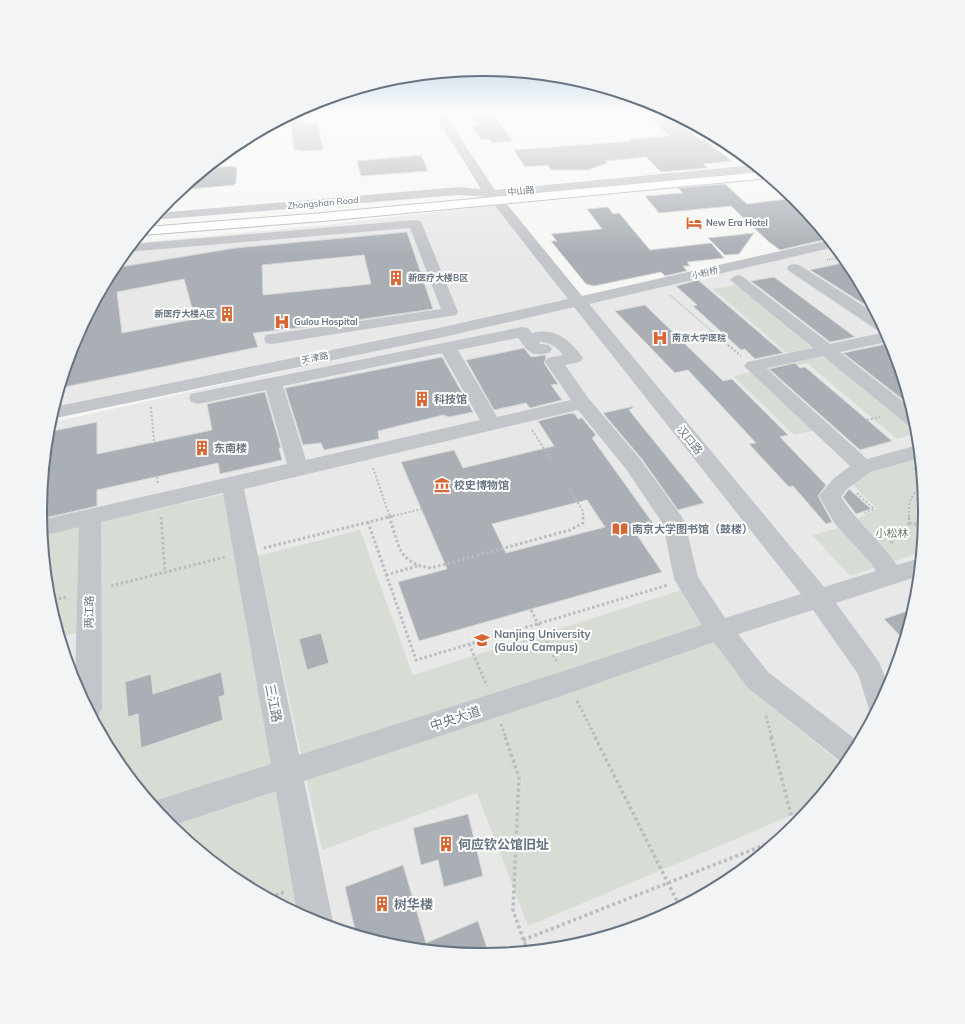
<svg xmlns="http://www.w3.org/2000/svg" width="965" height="1024" viewBox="0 0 965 1024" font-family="Mulish,'Noto Sans SC',sans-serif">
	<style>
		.built { fill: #e7e8e7 }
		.green { fill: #d7ddd5 }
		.building { fill: #a9afb5; stroke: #d8d8d6; fill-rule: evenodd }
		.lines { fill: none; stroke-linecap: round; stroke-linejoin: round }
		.major-casing { stroke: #b5b9bd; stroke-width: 2 }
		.path-far3 { stroke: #babcbf; stroke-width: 1.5; stroke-dasharray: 1 1; stroke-linecap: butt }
		.path-far2 { stroke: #babcbf; stroke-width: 2; stroke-dasharray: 2 2; stroke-linecap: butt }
		.path-far1 { stroke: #babcbf; stroke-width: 3; stroke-dasharray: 2.5 2.5; stroke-linecap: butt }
		.path { stroke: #babcbf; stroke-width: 3.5; stroke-dasharray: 3 3; stroke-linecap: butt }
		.minor { fill: #c2c5c9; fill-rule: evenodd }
		.major { fill: #fff; fill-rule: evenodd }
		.labels { text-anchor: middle; stroke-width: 4; stroke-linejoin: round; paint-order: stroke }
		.far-street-label { font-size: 9px; fill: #677483; stroke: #fff }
		.far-poi-label { font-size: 9px; font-weight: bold; fill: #677483; stroke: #fff; text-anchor: start }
		.poi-label { font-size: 11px; font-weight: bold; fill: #677483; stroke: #fff; text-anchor: start }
		.street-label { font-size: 11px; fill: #677483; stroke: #fff }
		.park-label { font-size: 11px; fill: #687a66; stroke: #fff }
		.near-street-label { font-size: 13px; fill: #677483; stroke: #fff }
		.near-poi-label { font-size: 13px; font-weight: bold; fill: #677483; stroke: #fff; text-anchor: start }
		.rim { fill: none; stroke: #677483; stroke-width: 2 }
	</style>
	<rect width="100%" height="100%" fill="#f6f7f4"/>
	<!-- built -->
	<path class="built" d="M495 205 574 301 52 413 74 342 115 266 134 243 327 225Z
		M834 247 851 266 891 343 917 426 925 512 916 599 891 682 850 758 795 825 728 880 652 921 569 946 482 954 396 946 313 921 236 880 169 825 114 758 74 681 48 598 40 512 49 423 380 350Z"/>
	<!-- green -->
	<path class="green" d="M736 285 812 348 787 353 713 289Z
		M827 353 917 426V433L897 439 807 363 756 375 816 430 794 435 733 376Z
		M919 454 925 512 921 552 850 576 812 535 854 524 859 518 877 509 851 483 865 469Z
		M225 494 300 914 236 880 169 825 114 758 99 729 100 522Z
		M82 524 81 632 60 637 48 598 42 533Z
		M360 530 413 675 682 590 749 688 844 766 809 808 528 926 477 793 322 850 258 556Z"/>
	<!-- building -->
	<path class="building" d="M297 112 304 125 318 124 323 150 300 151V150H294L290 116Z
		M468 112H490L513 141 492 143 489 139 481 140 472 126H478Z
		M643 112H664L701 140H705L732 161 703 164 708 168 661 172 646 157 605 161 607 163 588 170H551L548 165 525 167 514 150 631 141 629 139 670 136Z
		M421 155 428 171 361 176 357 161Z
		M232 166 237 167 236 183 234 185 181 190 208 168Z
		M725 184 747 204 794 198 828 239 780 250 768 241 731 206 659 213 645 196 683 193 678 188Z
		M608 207 613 214 619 213 650 250 711 243 724 258 687 262 690 266H683L687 271 665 276 661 272 594 286 586 284 551 241H557L551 234 602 229 587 209Z
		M407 232 433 309 323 325 253 333 258 347 60 388 74 342 114 268 235 248ZM364 255 371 284 263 295 262 265ZM184 279 195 319 122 333 117 292Z
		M754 233 739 254 725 255 708 238Z
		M847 262 851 266 875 311 810 270Z
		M774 277 855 337 830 342 751 281Z
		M698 280 783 353 755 359 745 349 741 350 693 306 697 305 676 286Z
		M645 305 723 381 732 379 788 435 780 437 826 485 818 496 832 522 826 524 793 486 789 487 749 444 756 443 688 370 675 373 615 311Z
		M891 343 910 405 843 353Z
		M524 348 531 357 545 355 546 358 544 363 558 384 551 385 562 400 530 408 526 403 494 410 466 360Z
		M442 357 473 412 449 417 443 415 378 431 379 439 324 450 321 443 303 445 285 388Z
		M795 363 800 368 805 367 892 441 860 450 769 369Z
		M264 392H265L281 448H279L282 460 220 474 218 463 97 490V506L41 519 40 512 48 432 97 422V454L212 430 207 404Z
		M635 406 629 410 704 503 678 510 641 458 603 413Z
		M571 413 575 414 578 419 582 418 596 435 592 438 655 526 635 532 662 572 419 641 398 582 447 569 401 462 454 450 463 468 554 446 538 421ZM587 500 605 527 506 553 492 524Z
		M849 489 871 509 856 514 843 497Z
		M913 609 904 640 884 619Z
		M321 633 329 663 307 670 299 639Z
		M221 672 225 695 219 697 223 720 141 748 138 714 128 717 125 682 151 674 153 694Z
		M468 814 483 876 444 887 438 860 421 865 413 828Z
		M403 865 426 943 478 921 489 954H482L396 946 356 934 345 887Z"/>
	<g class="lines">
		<defs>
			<path id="major" d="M762 172 769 178 323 221 141 235 147 227 323 213Z"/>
		</defs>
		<!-- major casing -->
		<use href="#major" class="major-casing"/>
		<!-- path-far3 -->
		<path class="path-far3" d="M827 260 839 258 848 264
			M670 295 729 346"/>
		<!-- path-far2 -->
		<path class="path-far2" d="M728 345 741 356
			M151 407 154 442
			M867 420 882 416
			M532 430 552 461
			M373 468 390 517
			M914 468 921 475
			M157 477 158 484
			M569 489 583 511V517
			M857 493 874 509 865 513
			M389 517 421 509
			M909 517C909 500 910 497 922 485"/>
		<!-- path-far1 -->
		<path class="path-far1" d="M389 516C399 544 397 563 431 568L570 530 583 523V516
			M161 517 165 572
			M368 522 416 660 668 585
			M909 523 924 526
			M891 543 909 523V516
			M264 548 393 516
			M386 575 417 566
			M111 586 225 557
			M49 601 67 597
			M531 610 558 664
			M469 644 487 686
			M577 701 596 738
			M766 716 772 738
			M501 724 506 738"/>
		<!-- path -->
		<path class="path" d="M505 737 519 777 513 910 527 950
			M595 737 677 901
			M771 737 794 826
			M270 898 284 892
			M523 940 777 840"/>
		<!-- minor -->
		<path class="minor" d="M433 112H443L495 190 754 165 761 171 501 197 582 296 829 240 835 247 589 304 824 587 876 571 871 563 835 524 819 496 833 479 850 466 744 366 747 362 813 348 730 280 733 277 738 275 743 277 830 344 886 332 891 341 840 352 911 408 917 427 908 425 823 356 766 368 867 459 918 445 920 458 870 472 847 489 841 497C857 522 880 541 897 565L920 558 919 576 836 603 879 662 889 687 874 713 870 712 858 674 813 610 738 634 768 672 859 742 845 765 748 688 714 642 567 694 304 781 333 922 331 926 313 921 297 912 276 791 171 826 151 802 271 764 223 493 101 522 102 708 98 717 93 718 75 683 79 527 42 536 41 520 287 464 266 390 198 404 191 402 189 398 191 394 522 327 528 328 532 333C556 327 570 340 583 358L580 362 565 365 589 399 640 459 682 517 685 523 698 577 725 618 801 594 574 307 439 338 51 419 54 407 439 328 568 299 488 197 459 195 152 220 158 213 459 187 481 189ZM518 338C529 352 530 357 549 353L552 349 549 345 540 344 539 342C550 342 556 346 563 355L548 358 545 362 571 400 497 417 458 350ZM442 353 480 420 306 460 283 386ZM578 410 626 469 663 524 674 579 702 625 567 670 299 755 244 489Z
			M415 220 420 221 422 224 458 312 456 315 272 344 266 343 264 339 266 335 441 309 410 228 126 252 132 244Z
			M794 264 799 265 876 314 885 331 877 330 789 271 787 268 789 265Z"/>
		<!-- major -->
		<use href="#major" class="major"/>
	</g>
	<!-- sky -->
	<linearGradient id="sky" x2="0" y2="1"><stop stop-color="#95badb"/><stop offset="0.44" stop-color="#fbfbfa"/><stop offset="1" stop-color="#fbfbfa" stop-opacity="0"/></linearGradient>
	<rect width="965" height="255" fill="url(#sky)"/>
	<!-- icons -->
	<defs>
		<symbol id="hotel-bare" viewBox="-9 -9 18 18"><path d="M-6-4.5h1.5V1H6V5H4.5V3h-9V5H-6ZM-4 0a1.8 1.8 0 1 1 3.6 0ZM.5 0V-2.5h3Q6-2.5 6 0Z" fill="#d86632" stroke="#fff" stroke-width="2.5" paint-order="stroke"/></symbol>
		<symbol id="building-bare" viewBox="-9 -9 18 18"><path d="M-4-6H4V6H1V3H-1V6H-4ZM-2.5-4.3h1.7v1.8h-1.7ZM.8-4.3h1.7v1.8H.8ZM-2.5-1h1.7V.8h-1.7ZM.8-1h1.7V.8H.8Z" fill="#d86632" stroke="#fff" stroke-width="2.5" paint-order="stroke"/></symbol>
		<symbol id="hospital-bare" viewBox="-9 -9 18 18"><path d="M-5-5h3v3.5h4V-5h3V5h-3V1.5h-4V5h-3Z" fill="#d86632" stroke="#fff" stroke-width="2.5" paint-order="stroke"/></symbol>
		<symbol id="museum-bare" viewBox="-9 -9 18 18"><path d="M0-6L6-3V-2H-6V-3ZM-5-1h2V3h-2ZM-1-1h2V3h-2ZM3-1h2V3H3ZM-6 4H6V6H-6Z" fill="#d86632" stroke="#fff" stroke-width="2.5" paint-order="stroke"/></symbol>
		<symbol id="library-bare" viewBox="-9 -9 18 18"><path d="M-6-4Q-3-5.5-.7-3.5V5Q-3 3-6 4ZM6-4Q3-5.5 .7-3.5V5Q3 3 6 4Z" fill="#d86632" stroke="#fff" stroke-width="2.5" paint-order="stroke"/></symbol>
		<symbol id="university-bare" viewBox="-9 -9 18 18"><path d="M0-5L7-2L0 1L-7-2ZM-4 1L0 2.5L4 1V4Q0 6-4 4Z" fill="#d86632" stroke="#fff" stroke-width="2.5" paint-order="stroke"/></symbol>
	</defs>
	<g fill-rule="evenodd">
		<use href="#hotel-bare" x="683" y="212" width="22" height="22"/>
		<use href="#building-bare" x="385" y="267" width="22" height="22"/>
		<use href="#building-bare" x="216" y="303" width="22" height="22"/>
		<use href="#hospital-bare" x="271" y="311" width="22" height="22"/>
		<use href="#hospital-bare" x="649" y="327" width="22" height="22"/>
		<use href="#building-bare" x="411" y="388" width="22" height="22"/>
		<use href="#building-bare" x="191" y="437" width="22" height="22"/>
		<use href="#museum-bare" x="431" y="474" width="22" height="22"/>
		<use href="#library-bare" x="609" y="518" width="22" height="22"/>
		<use href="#university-bare" x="471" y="629" width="22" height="22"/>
		<use href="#building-bare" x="435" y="833" width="22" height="22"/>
		<use href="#building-bare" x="371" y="893" width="22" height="22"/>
	</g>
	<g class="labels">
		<!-- far-street labels -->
		<g class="far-street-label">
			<text transform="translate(521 191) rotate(-5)" y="3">中山路</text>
			<text transform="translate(323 203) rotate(-5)" y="3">Zhongshan Road</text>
			<text transform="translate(705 273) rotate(-13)" y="3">小粉桥</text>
			<text transform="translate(315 358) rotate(-11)" y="3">天津路</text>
		</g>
		<!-- far-poi labels -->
		<g class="far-poi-label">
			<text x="706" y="226">New Era Hotel</text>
			<text x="408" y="281">新医疗大楼B区</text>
			<text x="215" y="317" text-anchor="end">新医疗大楼A区</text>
			<text x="294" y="325">Gulou Hospital</text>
			<text x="672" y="341">南京大学医院</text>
		</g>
		<!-- poi labels -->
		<g class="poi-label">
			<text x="434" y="403">科技馆</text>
			<text x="214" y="452">东南楼</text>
			<text x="454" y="489">校史博物馆</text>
			<text x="632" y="533">南京大学图书馆（鼓楼）</text>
			<text x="494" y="638">Nanjing University<tspan x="494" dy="13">(Gulou Campus)</tspan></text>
		</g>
		<!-- street labels -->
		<g class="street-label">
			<text transform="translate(690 440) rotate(51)" y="4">汉口路</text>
			<text transform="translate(89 612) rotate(-89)" y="4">两江路</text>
		</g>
		<!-- park labels -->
		<g class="park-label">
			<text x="892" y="537">小松林</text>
		</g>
		<!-- near-street labels -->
		<g class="near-street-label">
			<text transform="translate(274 703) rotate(79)" y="5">三江路</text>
			<text transform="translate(455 718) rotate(-18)" y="5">中央大道</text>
		</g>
		<!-- near-poi labels -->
		<g class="near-poi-label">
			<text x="458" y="849">何应钦公馆旧址</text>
			<text x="394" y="909">树华楼</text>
		</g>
	</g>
	<!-- crop -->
	<path d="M0 0H965V1024H0ZM482 76H483A435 435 0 0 1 918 511V513A435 435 0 0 1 483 948H482A435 435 0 0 1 47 513V511A435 435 0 0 1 482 76Z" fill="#f3f4f5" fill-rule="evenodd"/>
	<path class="rim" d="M482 76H483A435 435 0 0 1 918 511V513A435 435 0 0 1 483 948H482A435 435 0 0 1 47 513V511A435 435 0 0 1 482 76Z"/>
</svg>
